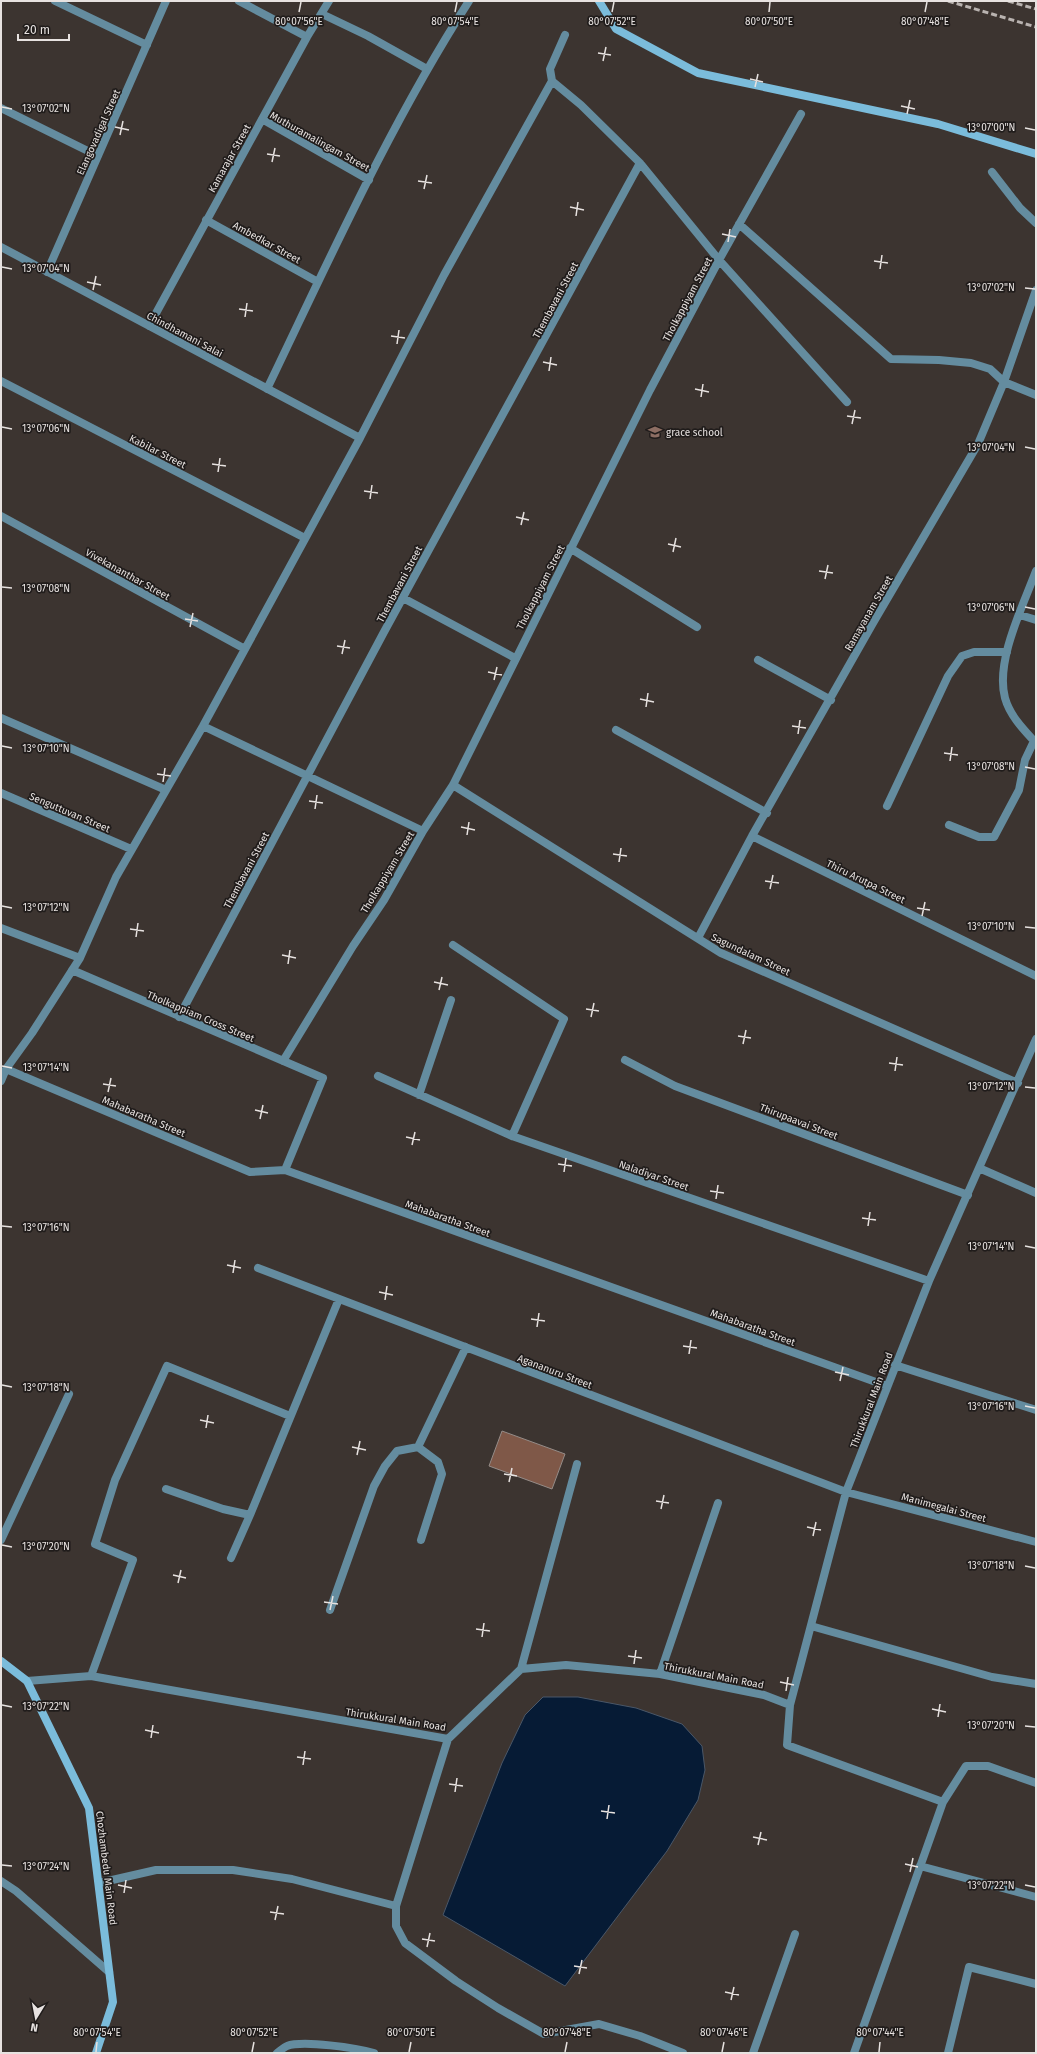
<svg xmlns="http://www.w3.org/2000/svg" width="1037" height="2054" viewBox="0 0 1037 2054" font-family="'Fira Sans',sans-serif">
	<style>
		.water { fill: #061b35; stroke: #4a5768 }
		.building { fill: #7f5848; stroke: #958c88 }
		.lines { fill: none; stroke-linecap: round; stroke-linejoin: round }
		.street { stroke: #648c9f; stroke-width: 8 }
		.secondary { stroke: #7bbcdb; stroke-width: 8 }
		.rail { stroke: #b9b3b0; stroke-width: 3; stroke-dasharray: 6 3; stroke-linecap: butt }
		.ticks { fill: none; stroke: #e7e2e0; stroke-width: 1.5 }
		.labels { text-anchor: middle; stroke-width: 3.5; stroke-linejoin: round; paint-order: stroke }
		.street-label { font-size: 10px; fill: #e7e2e0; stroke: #201c1b }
		.poi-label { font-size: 10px; fill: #e7e2e0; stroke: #201c1b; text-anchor: start }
		.ticks-label { font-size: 10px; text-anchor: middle; fill: #e7e2e0; stroke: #201c1b; stroke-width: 3.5; stroke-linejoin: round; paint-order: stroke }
	</style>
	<rect width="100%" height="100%" fill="#3c3430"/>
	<!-- water -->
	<path class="water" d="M543 1697H578L636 1708 682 1724 702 1746 705 1770 698 1800 667 1851 565 1986 443 1915 502 1763 525 1715Z"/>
	<!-- building -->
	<path class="building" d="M502 1431 565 1454 552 1489 489 1466Z"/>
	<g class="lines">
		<!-- street -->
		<path class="street" d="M55 1 147 45
			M239 1 307 37
			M322 14 368 36 427 69
			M552 81 581 105 640 163 719 260 847 402
			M1 108 98 156
			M262 119 369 180
			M992 172 1020 208 1036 223
			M206 220 318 282
			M739 224 891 359 939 360 971 363 990 369 1004 382 1036 395
			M1 247 360 438
			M47 272 166 1
			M149 326 307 37 329 1
			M1 381 305 538
			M267 389C330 258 390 124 469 1
			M1 516 245 649
			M570 548 697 627
			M1036 571C1023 606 995 661 1005 698 1010 716 1024 730 1036 743
			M403 598 515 658
			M1020 615 1036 620
			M758 660 831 700
			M1 718 166 790
			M203 726 423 831
			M616 730 767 813
			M453 785 721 953 1018 1083
			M1 793 131 849
			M887 806 948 676 962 656 974 652H1007
			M949 825 979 837H994L1019 790 1025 760 1034 741
			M752 836 1036 976
			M1 928 80 958
			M698 938 752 836 873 623 978 444 1004 382 1036 290
			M453 945 564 1019 512 1136
			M72 970 323 1078 285 1170
			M179 1017 384 632 640 163
			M625 1060 675 1086 968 1195
			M283 1061 353 946 384 900 423 831 453 785 650 390 719 260 801 114
			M6 1069 250 1172 285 1170 887 1386
			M378 1076 512 1136 929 1281
			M1 1081 6 1069 32 1033 80 958 116 877 203 726 360 438 444 275 552 81 550 69 565 35
			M419 1095 451 1000
			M979 1168 1036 1193
			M258 1268 846 1492 1036 1542
			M895 1365 1036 1410
			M166 1489 223 1509 250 1515 231 1558
			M250 1515 339 1299
			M1 1540 69 1394
			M421 1540 442 1474 438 1462 418 1447 466 1347
			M330 1610 374 1486 385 1466 397 1451 418 1447
			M811 1626 992 1677 1036 1684
			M521 1669 577 1464
			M660 1674 718 1503
			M91 1676 133 1560 95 1544 115 1480 167 1366 290 1416
			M27 1681 91 1676 448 1739 521 1669 566 1665 660 1674 764 1695 790 1705 846 1492 929 1281 1036 1039
			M790 1705 787 1745 943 1802
			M920 1866 1036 1897
			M1 1881 16 1891 109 1972
			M99 1883 156 1870H233L292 1879 396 1906 448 1739
			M396 1906V1926L405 1943 456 1981 498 2008 544 2034 599 2024 640 2036 683 2053
			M277 2053C280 2051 284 2047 287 2046 303 2040 357 2048 374 2053
			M753 2053 795 1934
			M854 2053 943 1802 966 1766H988L1036 1783
			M948 2053 969 1967 1036 1984"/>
		<!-- secondary -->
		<path class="secondary" d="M599 1 616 29 698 73 938 124 1036 154
			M1 1661 27 1681 89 1808 113 2002 96 2053"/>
		<!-- rail -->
		<path class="rail" d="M948 1 1036 27
			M1008 1 1036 9"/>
	</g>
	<!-- ticks -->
	<path class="ticks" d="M299 12 301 2M455 12 457 2M612 12 614 2M769 12 770 2M925 12 927 2M598 53 611 55M603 61 606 47M750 79 763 82M755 87 758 74M901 106 915 109M2 107 12 109M907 114 910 100M115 127 129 130M1025 128 1035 130M120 135 123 121M267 154 280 156M272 162 275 148M418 181 432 183M424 189 427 175M570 207 584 210M576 216 578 202M722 234 736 237M728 242 730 229M874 261 888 263M2 267 12 269M880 269 882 255M87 282 101 285M1025 288 1035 289M93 290 96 276M239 309 253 311M245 317 247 303M391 336 405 338M397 344 399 330M543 362 557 365M549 371 551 357M695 389 709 392M701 397 703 384M847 416 861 418M852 424 855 410M2 427 12 429M1025 447 1035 449M212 464 226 466M218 472 220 458M364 491 378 493M370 499 372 485M516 517 529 520M521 525 524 512M668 544 681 547M673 552 676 538M819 571 833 573M825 579 828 565M2 587 12 588M1025 607 1035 609M185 619 198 621M190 627 193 613M337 646 350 648M342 654 345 640M488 672 502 675M494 680 497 667M640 699 654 702M646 707 648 693M792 726 806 728M798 734 800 720M2 746 12 748M944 753 958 755M950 761 952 747M1025 767 1035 769M157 774 171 776M163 782 165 768M309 801 323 803M315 809 317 795M461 827 475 830M467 835 469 822M613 854 627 856M619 862 621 848M765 881 779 883M770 889 773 875M2 906 12 908M917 908 930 910M922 916 925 902M1025 927 1035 928M130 929 144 931M136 937 138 923M282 955 296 958M288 964 290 950M434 982 448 985M439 990 442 977M586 1009 599 1011M591 1017 594 1003M738 1036 751 1038M743 1044 746 1030M889 1063 903 1065M2 1066 12 1068M895 1071 897 1057M103 1084 116 1086M1025 1087 1035 1088M108 1092 111 1078M255 1110 268 1113M260 1119 263 1105M406 1137 420 1140M412 1145 415 1132M558 1164 572 1166M564 1172 566 1158M710 1191 724 1193M716 1199 718 1185M862 1218 876 1220M2 1226 12 1227M868 1226 870 1212M1025 1246 1035 1248M227 1265 241 1268M233 1273 235 1260M379 1292 393 1295M385 1300 387 1286M531 1319 545 1321M537 1327 539 1313M683 1346 697 1348M689 1354 691 1340M835 1372 849 1375M840 1381 843 1367M2 1385 12 1387M1025 1406 1035 1408M200 1420 214 1423M206 1428 208 1415M352 1447 366 1450M357 1455 360 1441M504 1474 517 1476M509 1482 512 1468M656 1501 669 1503M661 1509 664 1495M807 1527 821 1530M813 1536 816 1522M2 1545 12 1547M1025 1566 1035 1568M173 1575 186 1578M178 1583 181 1570M324 1602 338 1604M330 1610 333 1596M476 1629 490 1631M482 1637 484 1623M628 1656 642 1658M634 1664 636 1650M780 1682 794 1685M786 1691 788 1677M2 1705 12 1707M932 1709 946 1712M938 1717 940 1704M1025 1726 1035 1727M145 1730 159 1733M151 1738 153 1725M297 1757 311 1759M303 1765 305 1751M449 1784 463 1786M455 1792 457 1778M601 1811 615 1813M607 1819 609 1805M753 1837 767 1840M758 1845 761 1832M905 1864 918 1867M2 1865 12 1866M910 1872 913 1858M118 1885 132 1888M1025 1885 1035 1887M124 1893 126 1880M270 1912 284 1914M275 1920 278 1906M422 1939 435 1941M427 1947 430 1933M574 1966 587 1968M579 1974 582 1960M725 1992 739 1995M731 2000 734 1987M96 2052 97 2042M252 2052 254 2042M409 2052 411 2042M565 2052 567 2042M722 2052 724 2042M879 2052 880 2042"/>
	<!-- icons -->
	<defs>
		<symbol id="school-bare" viewBox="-9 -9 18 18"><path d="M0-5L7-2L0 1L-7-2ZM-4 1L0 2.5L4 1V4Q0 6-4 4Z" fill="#8d6e63" stroke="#201c1b" stroke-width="2.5" paint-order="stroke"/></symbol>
	</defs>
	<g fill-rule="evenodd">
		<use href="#school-bare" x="645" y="422" width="20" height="20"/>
	</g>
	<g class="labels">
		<!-- street labels -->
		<g class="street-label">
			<text transform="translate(98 132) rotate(-66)" y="4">Elangovadigal Street</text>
			<text transform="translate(320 141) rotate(29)" y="4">Muthuramalingam Street</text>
			<text transform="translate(229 158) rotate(-61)" y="4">Kamarajar Street</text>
			<text transform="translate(267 242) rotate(29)" y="4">Ambedkar Street</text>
			<text transform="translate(687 299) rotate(-62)" y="4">Tholkappiyam Street</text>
			<text transform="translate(555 300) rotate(-62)" y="4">Thembavani Street</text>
			<text transform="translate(185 334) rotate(28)" y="4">Chindhamani Salai</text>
			<text transform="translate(158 451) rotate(27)" y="4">Kabilar Street</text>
			<text transform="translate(128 574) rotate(29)" y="4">Vivekananthar Street</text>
			<text transform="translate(399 584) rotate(-62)" y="4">Thembavani Street</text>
			<text transform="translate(540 587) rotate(-63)" y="4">Tholkappiyam Street</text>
			<text transform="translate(868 613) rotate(-60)" y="4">Ramayanam Street</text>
			<text transform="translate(70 812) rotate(23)" y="4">Senguttuvan Street</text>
			<text transform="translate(246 870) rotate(-62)" y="4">Thembavani Street</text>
			<text transform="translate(387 872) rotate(-59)" y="4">Tholkappiyam Street</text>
			<text transform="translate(866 881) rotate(26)" y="4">Thiru Arutpa Street</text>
			<text transform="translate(751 954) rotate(25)" y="4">Sagundalam Street</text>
			<text transform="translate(201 1016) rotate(23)" y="4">Tholkappiam Cross Street</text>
			<text transform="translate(144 1116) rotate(23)" y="4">Mahabaratha Street</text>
			<text transform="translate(799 1121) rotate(21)" y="4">Thirupaavai Street</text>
			<text transform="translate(654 1175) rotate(19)" y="4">Naladiyar Street</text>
			<text transform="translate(448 1218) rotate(20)" y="4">Mahabaratha Street</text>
			<text transform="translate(753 1327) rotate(20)" y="4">Mahabaratha Street</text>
			<text transform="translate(555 1371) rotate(21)" y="4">Agananuru Street</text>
			<text transform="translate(871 1400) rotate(-69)" y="4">Thirukkural Main Road</text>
			<text transform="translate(944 1507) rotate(15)" y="4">Manimegalai Street</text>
			<text transform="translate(714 1675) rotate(11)" y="4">Thirukkural Main Road</text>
			<text transform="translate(396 1719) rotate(9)" y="4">Thirukkural Main Road</text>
			<text transform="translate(107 1868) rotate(83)" y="4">Chozhambedu Main Road</text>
		</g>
		<!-- poi labels -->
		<g class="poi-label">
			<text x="666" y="436">grace school</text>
		</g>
	</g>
	<g class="ticks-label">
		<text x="299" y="25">80°07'56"E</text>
		<text x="455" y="25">80°07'54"E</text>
		<text x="612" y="25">80°07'52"E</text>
		<text x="769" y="25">80°07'50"E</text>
		<text x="925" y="25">80°07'48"E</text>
		<text x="46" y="112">13°07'02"N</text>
		<text x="991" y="131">13°07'00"N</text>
		<text x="46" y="272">13°07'04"N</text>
		<text x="991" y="291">13°07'02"N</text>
		<text x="46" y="432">13°07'06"N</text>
		<text x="991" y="451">13°07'04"N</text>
		<text x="46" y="592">13°07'08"N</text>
		<text x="991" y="611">13°07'06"N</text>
		<text x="46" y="752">13°07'10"N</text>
		<text x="991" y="770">13°07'08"N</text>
		<text x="46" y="911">13°07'12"N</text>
		<text x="991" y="930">13°07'10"N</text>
		<text x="46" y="1071">13°07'14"N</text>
		<text x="991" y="1090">13°07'12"N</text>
		<text x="46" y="1231">13°07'16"N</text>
		<text x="991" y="1250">13°07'14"N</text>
		<text x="46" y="1391">13°07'18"N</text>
		<text x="991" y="1410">13°07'16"N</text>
		<text x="46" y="1550">13°07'20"N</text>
		<text x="991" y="1569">13°07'18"N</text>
		<text x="46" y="1710">13°07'22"N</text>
		<text x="991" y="1729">13°07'20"N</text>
		<text x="46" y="1870">13°07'24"N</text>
		<text x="991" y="1889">13°07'22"N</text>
		<text x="97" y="2036">80°07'54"E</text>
		<text x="254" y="2036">80°07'52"E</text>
		<text x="411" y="2036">80°07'50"E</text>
		<text x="567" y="2036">80°07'48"E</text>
		<text x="724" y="2036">80°07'46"E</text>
		<text x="880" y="2036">80°07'44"E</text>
	</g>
	<!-- border -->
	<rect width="1037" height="2054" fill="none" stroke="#e7e2e0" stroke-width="4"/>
	<!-- north arrow -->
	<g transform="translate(36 2018) rotate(190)" stroke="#201c1b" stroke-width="3" paint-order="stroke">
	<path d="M0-3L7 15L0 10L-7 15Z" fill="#e7e2e0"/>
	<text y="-6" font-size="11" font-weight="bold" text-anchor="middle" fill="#e7e2e0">N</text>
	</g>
	<!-- scale -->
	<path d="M18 34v6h51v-6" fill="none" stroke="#e7e2e0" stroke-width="2"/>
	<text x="24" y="34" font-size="12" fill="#e7e2e0" stroke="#201c1b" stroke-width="3" paint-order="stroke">20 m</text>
</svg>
